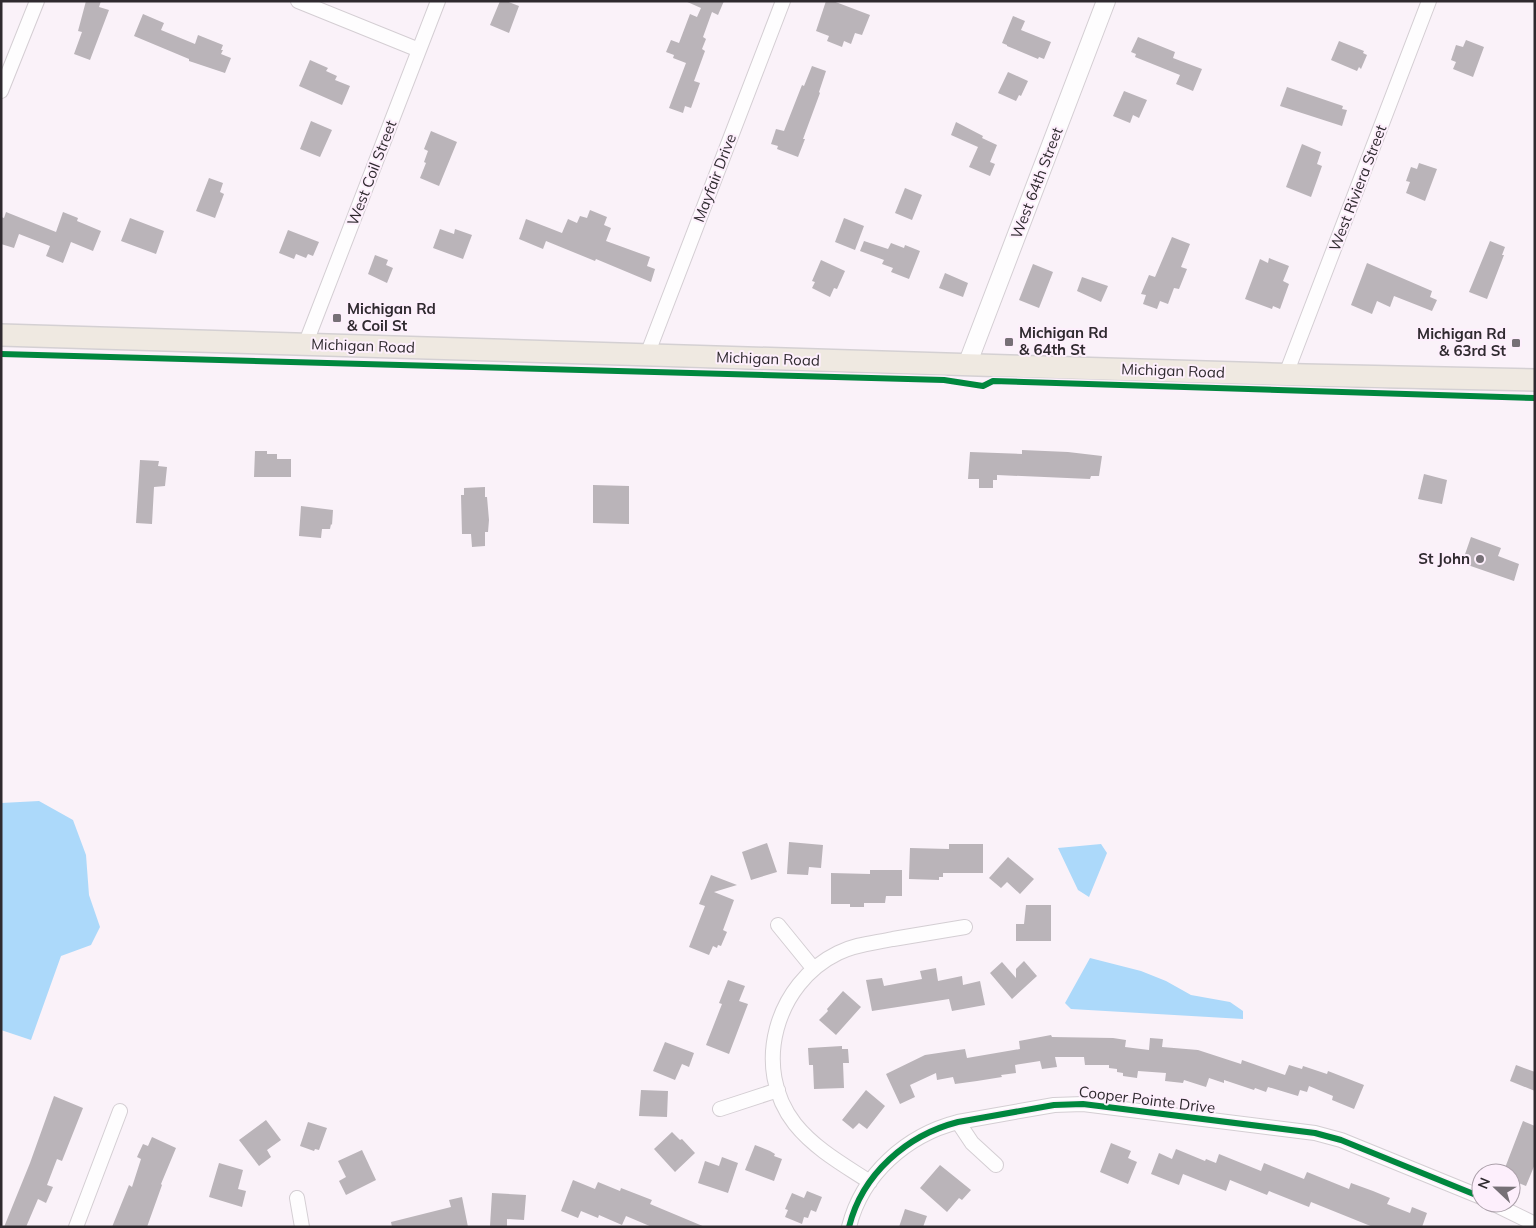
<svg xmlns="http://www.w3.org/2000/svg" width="1536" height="1228" viewBox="0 0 1536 1228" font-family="Mulish,sans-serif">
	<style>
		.water { fill: #acd9fa }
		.building { fill: #bab4b9 }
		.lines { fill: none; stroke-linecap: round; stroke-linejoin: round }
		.minor-casing { stroke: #d4ced3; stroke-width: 16 }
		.tertiary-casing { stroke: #d4ced3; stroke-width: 20 }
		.primary-casing { stroke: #d4d0d3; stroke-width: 24 }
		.minor { stroke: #fefdfe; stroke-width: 14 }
		.tertiary { stroke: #fefdfe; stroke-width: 18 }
		.primary { stroke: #efe9e1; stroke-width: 21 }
		.cycleway-casing { stroke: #fdeffc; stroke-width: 9 }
		.cycleway { stroke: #00873e; stroke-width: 6 }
		.poi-dot { fill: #767076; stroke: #fdeffc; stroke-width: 2 }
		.labels { text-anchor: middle; stroke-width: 4; stroke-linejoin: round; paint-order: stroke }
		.street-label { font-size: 15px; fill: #2f2a2f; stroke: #fdeffc }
		.poi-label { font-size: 15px; font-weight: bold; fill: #2f2a2f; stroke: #fdeffc; text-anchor: start }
	</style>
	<rect width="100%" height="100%" fill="#faf2f9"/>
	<!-- water -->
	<path class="water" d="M39 801 73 820 86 855 89 895 100 927 91 945 61 956 31 1040 1 1030V803Z
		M1101 844 1107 853 1089 897 1078 890 1058 848Z
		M1090 958 1141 971 1166 981 1191 995 1230 1002 1243 1011V1019L1071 1009 1065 1003Z"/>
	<!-- building -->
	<path class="building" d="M86 1H101L99 7 109 10 90 60 74 54 82 32 78 31Z
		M500 1H506L519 6 509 33 490 25Z
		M685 1H724L718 15 712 12 703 37 706 39 702 49 705 51 694 81 700 83 691 108 685 106 683 113 669 108 686 63 673 58 674 55 666 52 671 40 679 43 690 14 697 17 701 8Z
		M826 1H833L870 15 862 35 855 33 851 44 844 41 842 47 827 41 829 36 816 31Z
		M143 14 164 23 161 30 195 44 198 35 223 45 221 50H223L221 54 231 58 225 73 189 61V59L134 36Z
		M1013 16 1025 21 1021 30 1051 42 1044 59 1039 57 1038 59 1007 46V45L1002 43Z
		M1138 37 1175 52 1173 58 1202 69 1193 91 1176 84 1180 75 1135 57 1136 54 1131 52Z
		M1466 40 1484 47 1473 77 1453 69 1456 62 1451 60 1456 45 1463 47Z
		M1339 41 1364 51 1363 53 1367 55 1361 69 1359 67 1357 71 1331 60Z
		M310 60 328 68 326 71 337 76 335 80 350 86 342 105 299 86Z
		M812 66 826 71 819 92 820 93 803 139H805L798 157 777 149 778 146 771 144 776 129 784 131 802 85 804 86Z
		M1008 72 1028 81 1021 96 1019 95 1016 101 998 93Z
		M1287 87 1343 106 1342 109 1347 110 1342 126 1280 106Z
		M1124 91 1147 100 1139 118 1133 115 1130 123 1113 116Z
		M311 121 332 130 320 157 300 149Z
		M956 122 983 136 982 138 997 145 990 162 995 164 990 176 969 167 978 147 951 135Z
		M431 131 457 142 439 186 420 178 426 163 424 162 428 151 424 149Z
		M1302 144 1321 152 1317 164 1322 166 1311 197 1286 187Z
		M1419 163 1437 169 1425 201 1406 193 1410 182 1406 181 1411 167 1417 169Z
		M209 178 223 183 220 192 224 194 215 218 196 211Z
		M905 188 922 195 912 220 895 213Z
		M590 210 607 217 604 225 611 228 606 241 650 257 647 266 655 269 651 282 596 259 595 261 546 241 543 249 519 239 526 219 562 233 568 219 577 223 580 216 587 218Z
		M6 212 56 232 63 212 78 218 77 221 101 231 93 251 71 242 63 263 46 256 50 246 19 234 14 248 1 244V217L4 218Z
		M130 218 164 231 156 254 121 241Z
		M844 218 864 226 855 250 835 242Z
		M440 229 454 234 455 229 472 235 463 259 433 248Z
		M288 230 319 242 313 256 308 254 306 258 296 254 294 259 279 253Z
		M1172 237 1190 244 1181 267 1187 269 1179 289 1174 288 1168 304 1160 301 1157 309 1143 304 1146 295 1141 294 1149 275 1155 277Z
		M864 241 888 249 891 243 904 248 905 245 920 251 909 279 891 272 893 268 882 264 884 260 860 251Z
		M1490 241 1505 247 1502 255H1504L1487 299 1469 292Z
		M375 255 388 260 386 265 393 268 387 283 368 274Z
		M1269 258 1289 266 1283 281 1289 284 1280 309 1273 306 1272 309 1245 299 1260 259 1268 263Z
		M821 260 845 271 837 289 834 288 830 297 812 288 815 282 812 281Z
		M1367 263 1432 291 1430 297 1437 300 1432 311 1394 296 1390 307 1377 301 1372 314 1351 305Z
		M1033 264 1053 272 1039 308 1019 300Z
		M945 273 968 283 963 297 939 288Z
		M1082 277 1108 286 1101 302 1077 291Z
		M1022 450 1068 452 1102 456 1099 476H1091L1090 479 997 475V480H993V488H979V479H968L970 452 1022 454Z
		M255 451H267V454H277V459H291V477H254Z
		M140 460 159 461 158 466 167 467 165 486 154 487 152 524 136 523Z
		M1424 474 1447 480 1442 504 1418 499Z
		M593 485 629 486V524L593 523Z
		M485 487V497H487L489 520 488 532H485V546L472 547 471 534H462L461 495H464V488Z
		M301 506 333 510 332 525 331 524 330 529H322L321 538 299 536Z
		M1471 537 1501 548 1498 556 1519 564 1514 581 1462 563Z
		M789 842 823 845 821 868 809 867 808 875 787 874Z
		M767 843 777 872 751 880 742 852Z
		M949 844H983V873H943V877H939V880L909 879 910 848 949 849Z
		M1008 857 1034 879 1020 894 1007 882 1001 888 989 878Z
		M870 870H902V896H886L885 903H864V907H850V904H831V873L870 874Z
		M711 875 737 885 714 892 734 900 723 930 727 932 721 946 718 945 717 948 713 946 709 955 689 947 705 906 699 904Z
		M1026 905H1051V941H1016V924H1024Z
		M1024 961 1037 976 1012 999 990 973 1002 962 1016 978V969Z
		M936 968 938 981 962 976 963 985 980 981 985 1005 952 1011 949 999 872 1011 866 980 882 978 884 986 922 979 920 971Z
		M728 980 745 986 739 1001 748 1004 729 1054 706 1045 722 1004 719 1003Z
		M843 991 861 1007 836 1035 819 1020 828 1011 827 1009Z
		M1051 1035 1052 1037 1113 1038 1126 1040 1125 1047 1149 1050 1150 1038 1163 1039 1162 1047 1198 1050 1241 1064 1242 1060 1285 1075 1289 1065 1302 1069 1303 1066 1327 1074 1328 1071 1364 1085 1354 1109 1332 1100 1333 1096 1309 1086 1307 1092 1300 1090 1298 1096 1268 1087 1266 1092 1255 1088 1254 1090 1224 1080V1083L1209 1078 1206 1087 1184 1080 1183 1083 1165 1081 1166 1073 1138 1071 1137 1078 1123 1076V1073L1117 1072V1069L1109 1068V1065H1085L1084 1057H1055L1057 1067 1042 1069 1040 1061 1015 1065 1016 1073 1001 1075 1002 1077 977 1081 955 1084 953 1077 937 1080 936 1073 910 1085 915 1097 900 1104 886 1074 925 1055 965 1049 967 1058 1020 1049 1019 1041Z
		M665 1042 694 1053 689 1067 682 1064 675 1080 653 1071Z
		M842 1046V1049H848L849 1063H843L844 1088 814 1089 813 1065H809L808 1048Z
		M1516 1065 1535 1072V1091L1510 1081Z
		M641 1090 668 1091 667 1117 639 1116Z
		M866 1090 885 1106 867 1129 859 1123 853 1129 842 1120Z
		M54 1096 83 1108 62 1161 57 1159 47 1185 53 1187 46 1203 38 1199 26 1227H4L30 1163Z
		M266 1120 281 1140 267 1150 271 1157 259 1166 239 1140Z
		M1523 1121 1535 1126V1164L1526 1186 1511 1180V1173H1503Z
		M308 1122 327 1128 319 1150 315 1149 314 1151 300 1146Z
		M672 1132 680 1140 682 1139 695 1153 675 1172 654 1149Z
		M152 1137 176 1148 161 1184 162 1185 147 1227H112L129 1185 132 1187 141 1159 137 1157 143 1144 148 1146Z
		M1111 1143 1131 1151 1128 1158 1137 1162 1128 1184 1100 1172Z
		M755 1145 770 1151 775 1154 774 1156 782 1159 774 1181 745 1170Z
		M1176 1149 1205 1161 1206 1159 1216 1163 1219 1154 1261 1171 1264 1163 1304 1179 1307 1172 1349 1189 1351 1183 1373 1191 1390 1198 1387 1204 1410 1213 1412 1207 1427 1213 1422 1227H1373L1311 1202 1309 1207 1269 1191 1267 1195 1230 1180 1226 1191 1183 1174 1179 1185 1151 1174 1159 1153 1172 1159Z
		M362 1150 376 1180 346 1195 339 1181 346 1177 338 1161Z
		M722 1157 738 1163 728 1193 698 1183 705 1161 719 1166Z
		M219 1163 243 1170 238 1189 246 1191 242 1207 209 1197Z
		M940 1165 971 1190 962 1200 959 1198 947 1212 920 1188Z
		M573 1180 595 1189 598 1182 620 1191 621 1188 652 1200 650 1204 705 1227H652L626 1216 622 1225 599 1215 598 1218 581 1211 578 1218 561 1211Z
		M807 1191 822 1197 816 1212 811 1210 808 1218 804 1217 802 1224 785 1217 788 1210 785 1209 792 1193 804 1198Z
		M492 1193 526 1195 524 1220 507 1219V1227L490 1226Z
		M462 1197 468 1227H392L391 1222 451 1207 449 1200Z
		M905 1209 927 1216 923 1227H899Z"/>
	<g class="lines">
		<defs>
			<path id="minor" d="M298 1 419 50
				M1 91 37 1
				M305 345 438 1
				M647 355 783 1
				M1286 374 1429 1
				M778 925 813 968
				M720 1109 778 1090
				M958 1122 972 1143 996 1165
				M870 1182C844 1165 815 1149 795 1124 751 1068 776 983 838 953 856 944 875 943 893 939 917 935 941 931 965 927
				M297 1198 302 1227
				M1492 1203 1535 1224
				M76 1227 120 1111
				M849 1227C862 1174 907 1135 958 1122L1054 1105 1083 1104 1315 1133 1341 1140 1481 1197"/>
			<path id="tertiary" d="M967 365 1106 1"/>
			<path id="primary" d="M1 335 1305 375 1535 380"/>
		</defs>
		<!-- minor casing -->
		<use href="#minor" class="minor-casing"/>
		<!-- tertiary casing -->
		<use href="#tertiary" class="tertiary-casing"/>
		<!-- primary casing -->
		<use href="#primary" class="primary-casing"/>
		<!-- minor -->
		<use href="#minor" class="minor"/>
		<!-- tertiary -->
		<use href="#tertiary" class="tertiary"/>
		<!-- primary -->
		<use href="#primary" class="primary"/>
		<defs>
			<path id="cycleway" d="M1 354 944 380 983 386 993 381 1535 398
				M849 1227C862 1174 907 1135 958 1122L1054 1105 1083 1104 1315 1133 1341 1140 1481 1197"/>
		</defs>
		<!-- cycleway casing -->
		<use href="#cycleway" class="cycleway-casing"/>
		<!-- cycleway -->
		<use href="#cycleway" class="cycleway"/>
	</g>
	<!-- markers -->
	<g class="poi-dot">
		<rect x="332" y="313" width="10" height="10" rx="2.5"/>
		<rect x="1004" y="337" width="10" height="10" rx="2.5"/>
		<rect x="1511" y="338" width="10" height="10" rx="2.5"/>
		<circle cx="1480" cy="559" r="5"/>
	</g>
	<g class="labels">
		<!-- street labels -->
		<g class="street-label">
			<text transform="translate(372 173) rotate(-69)" y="5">West Coil Street</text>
			<text transform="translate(715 178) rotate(-69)" y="5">Mayfair Drive</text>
			<text transform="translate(1037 183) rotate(-69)" y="5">West 64th Street</text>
			<text transform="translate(1358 188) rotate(-69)" y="5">West Riviera Street</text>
			<text transform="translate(363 346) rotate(2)" y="5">Michigan Road</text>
			<text transform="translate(768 359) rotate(2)" y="5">Michigan Road</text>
			<text transform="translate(1173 371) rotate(2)" y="5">Michigan Road</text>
			<text transform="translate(1147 1100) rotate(7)" y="5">Cooper Pointe Drive</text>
		</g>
		<!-- poi labels -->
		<g class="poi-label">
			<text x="347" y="314">Michigan Rd<tspan x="347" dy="17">&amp; Coil St</tspan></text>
			<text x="1019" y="338">Michigan Rd<tspan x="1019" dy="17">&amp; 64th St</tspan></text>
			<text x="1506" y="339" text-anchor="end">Michigan Rd<tspan x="1506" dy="17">&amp; 63rd St</tspan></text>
			<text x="1470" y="564" text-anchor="end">St John</text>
		</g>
	</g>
	<!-- border -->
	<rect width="1536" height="1228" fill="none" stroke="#2f2a2f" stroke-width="5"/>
	<!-- north arrow -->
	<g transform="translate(1496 1188) rotate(292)"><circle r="24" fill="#fdeffc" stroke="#aba0aa"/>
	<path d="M0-4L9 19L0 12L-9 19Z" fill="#767076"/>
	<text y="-8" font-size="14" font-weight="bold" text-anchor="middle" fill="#2f2a2f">N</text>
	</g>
</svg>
